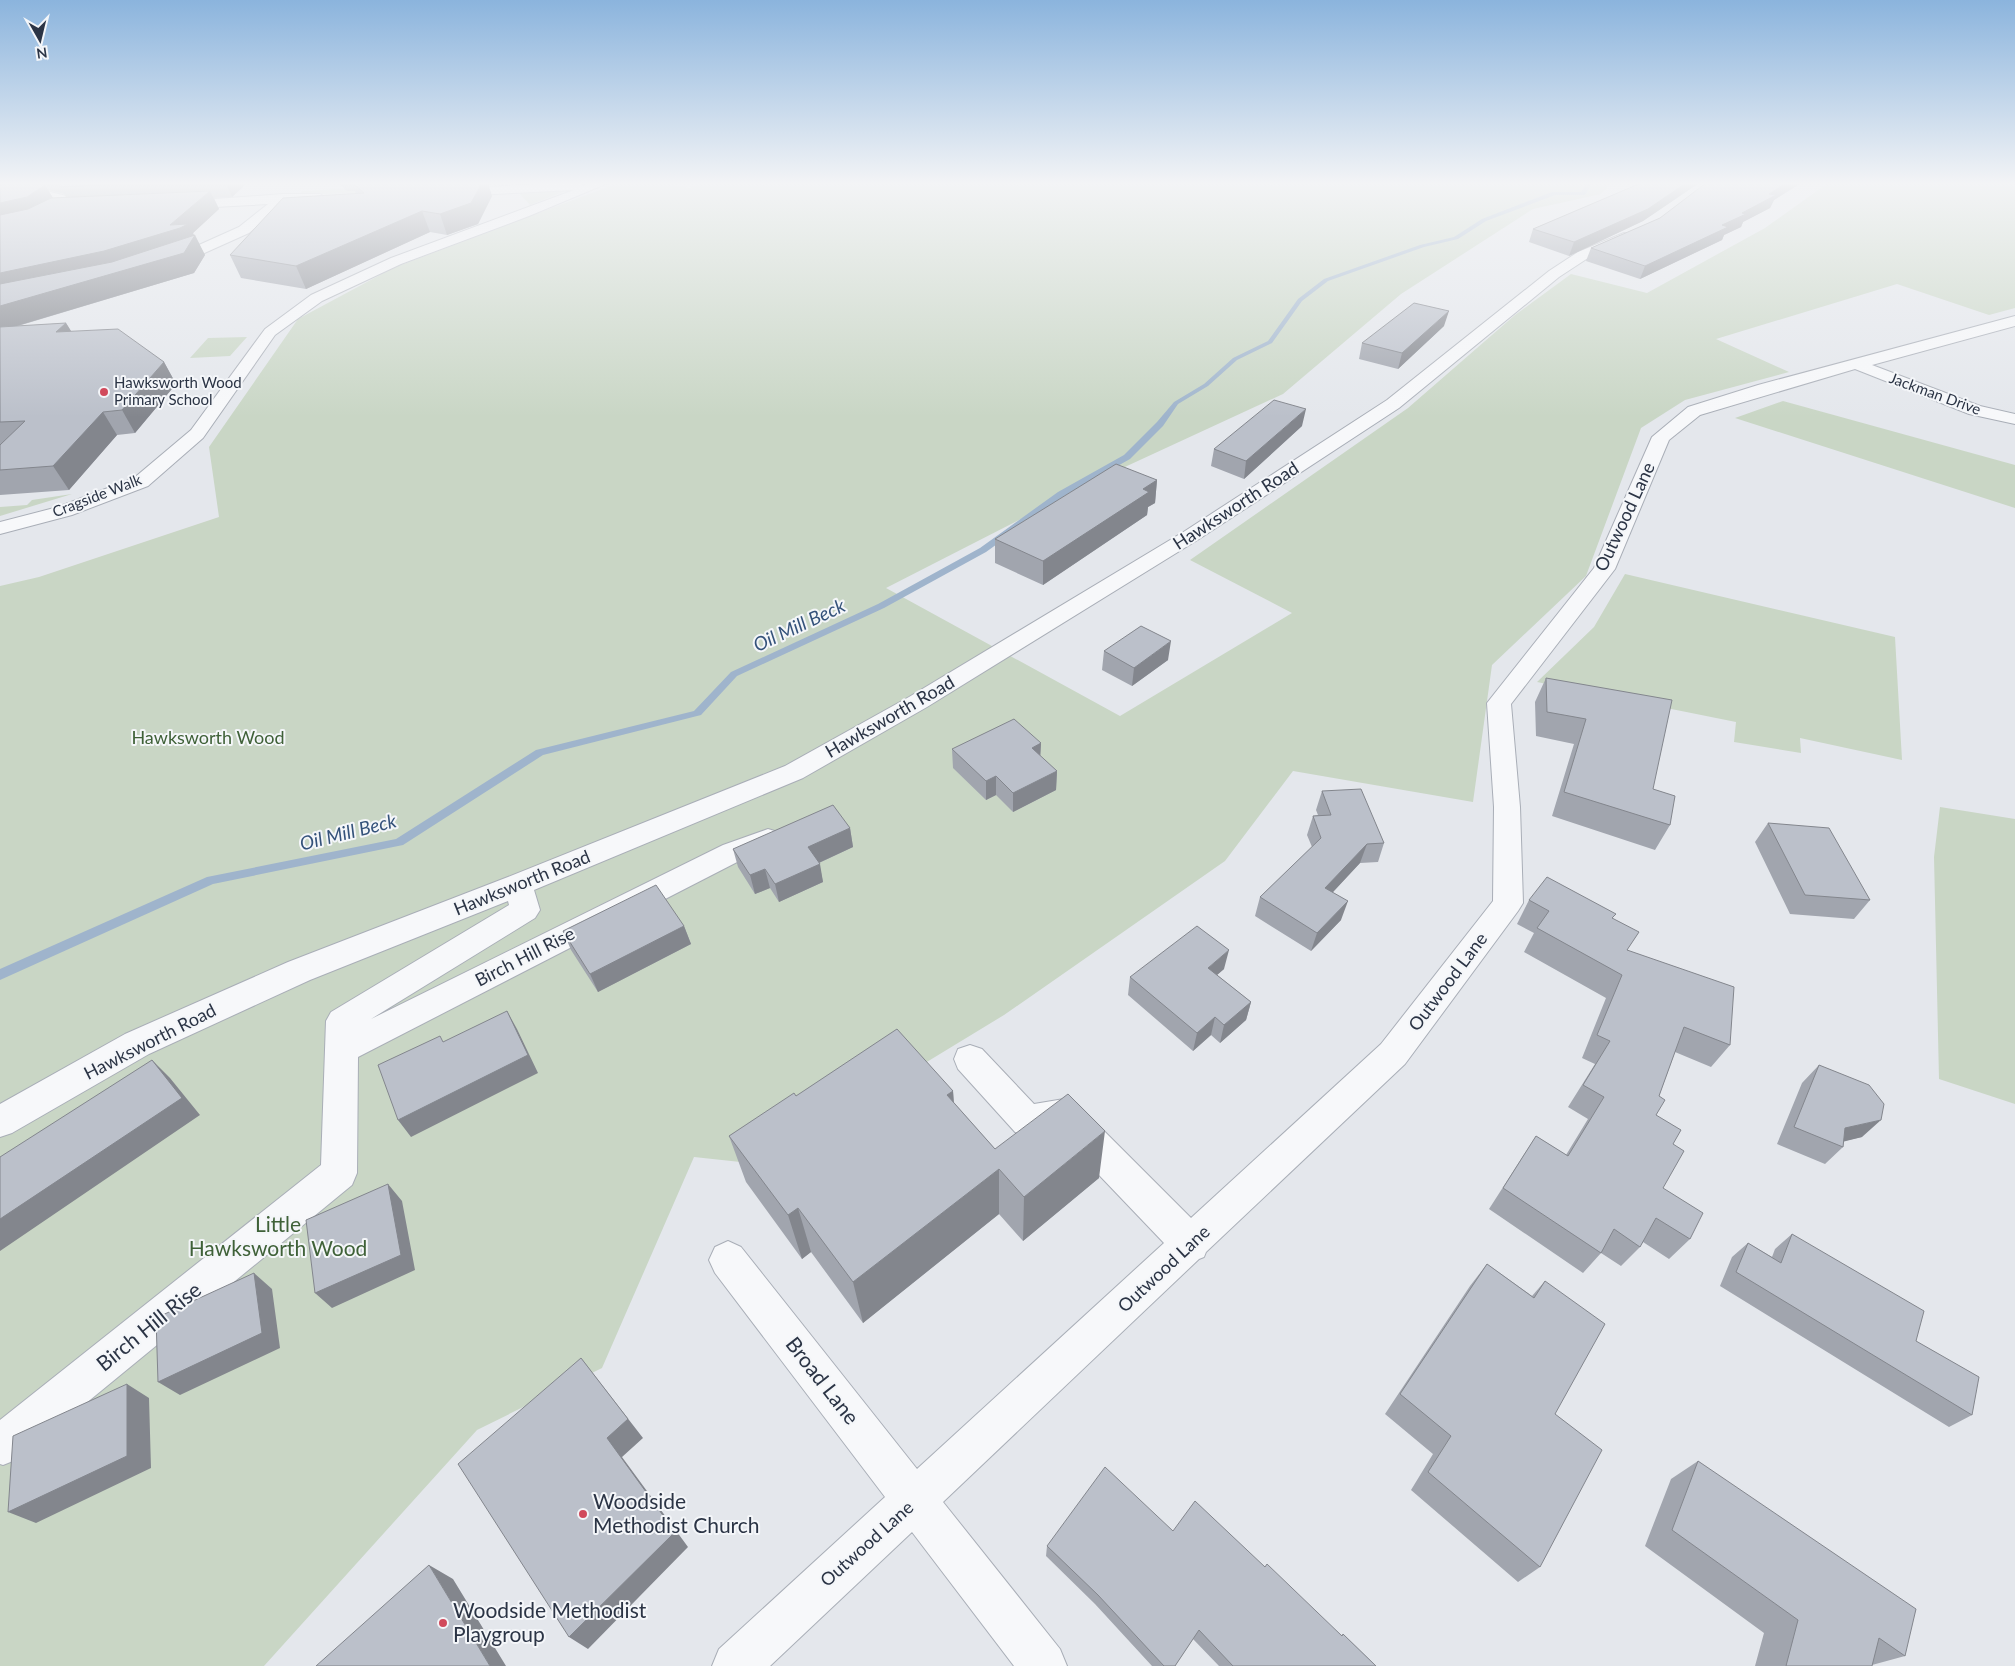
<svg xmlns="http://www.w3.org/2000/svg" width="2015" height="1666" viewBox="0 0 2015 1666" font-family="Lato,sans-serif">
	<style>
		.green { fill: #c9d6c5 }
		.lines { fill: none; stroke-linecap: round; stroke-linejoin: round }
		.stream { fill: #9fb4cc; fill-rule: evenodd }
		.minor-casing { stroke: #a9aeb7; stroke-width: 2 }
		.minor { fill: #f7f8fa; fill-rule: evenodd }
		.wall { fill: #a1a5ae; fill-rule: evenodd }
		.shaded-wall { fill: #83868d }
		.building { fill: #bbc0ca; stroke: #83868d }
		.poi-dot { fill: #d1495b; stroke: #f4f6f9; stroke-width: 2 }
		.labels { text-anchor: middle; stroke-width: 4; stroke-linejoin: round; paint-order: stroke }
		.far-poi-label { font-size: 15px; fill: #2b3445; stroke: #f4f6f9; text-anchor: start }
		.far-street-label { font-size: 15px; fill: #2b3445; stroke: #f4f6f9 }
		.street-label { font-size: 18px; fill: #2b3445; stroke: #f4f6f9 }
		.park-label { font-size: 18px; fill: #3f6138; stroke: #f4f6f9 }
		.water-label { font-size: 19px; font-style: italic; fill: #34527a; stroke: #f4f6f9 }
		.near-park-label { font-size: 21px; fill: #3f6138; stroke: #f4f6f9 }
		.near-street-label { font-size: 21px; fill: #2b3445; stroke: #f4f6f9 }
		.near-poi-label { font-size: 21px; fill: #2b3445; stroke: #f4f6f9; text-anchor: start }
	</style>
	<rect width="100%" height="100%" fill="#e4e7ec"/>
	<!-- green -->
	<path class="green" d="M464 183 475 188 300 195 302 191Z
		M618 183H664L689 188 702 183H1611L1601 194 1533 209 1401 294 1283 394 1101 478 886 588 1120 716 1292 613 1190 560 1408 408 1515 315 1571 274 1647 293 1765 228 1828 183H2015V308L1989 315 1897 284 1716 339 1789 372 1685 400 1641 428 1586 576 1492 665 1473 802 1293 771 1225 861 1004 1015 759 1164 694 1157 602 1368 477 1430 264 1666H0V586L39 577 219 517 209 447 298 319 393 268Z
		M573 188 530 205 519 193 520 192Z
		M247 337 230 356 190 358 208 338Z
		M1783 401 2015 465V508L1735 418Z
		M72 494 0 516V507L27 505 32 500Z
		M1625 574 1895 637 1902 760 1800 738 1801 753 1734 742 1736 722 1537 682 1594 627Z
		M1940 807 2015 819V1104L1939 1079 1934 857Z"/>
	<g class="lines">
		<!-- stream -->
		<path class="stream" d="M1587 183H1592L1585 195H1555L1486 221 1458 239 1424 247 1328 281 1302 301 1272 343 1237 360 1208 386 1178 404 1163 426 1130 459 1064 496 986 552 884 608 737 676 701 715 543 755 403 845 213 884 0 980V969L207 877 396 839 536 750 694 711 731 672 878 604 980 548 1058 492 1124 455 1157 422 1174 402 1204 384 1233 358 1268 341 1298 299 1324 279 1420 245 1454 237 1482 219 1552 192H1581Z"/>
		<defs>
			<path id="minor" d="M559 183H581L583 186 591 183H608L529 216 401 264 322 301 275 335 203 438 148 486 72 515 0 534V522L58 507 134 478 191 430 265 329 311 295 391 258 574 190 453 196 447 192 449 189Z
				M24 190 47 191 66 196 70 205C54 226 24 230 0 235V227L39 217 58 204 57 201 31 197 0 199V191Z
				M283 194H320L326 198 320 202 284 203 249 233 200 255 166 265 159 261 161 258 190 249 239 227 268 204 178 209 174 208 172 205 174 202Z
				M1624 233 1629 234 1631 237 1629 240 1588 258 1559 277 1399 408 1199 539 927 707 803 778 534 890 540 910 535 918 371 1019 723 845 768 829 778 832 782 839 778 846 743 859 358 1057 357 1173 352 1185 18 1459 3 1465 0 1464V1420L321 1165 326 1021 331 1012 509 905 508 901 310 980 149 1054 12 1133 0 1137V1104L125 1034 288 962 508 877 785 766 909 697 1185 531 1387 400 1549 271 1578 252Z
				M2015 316V326L1872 365 1980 406 2015 414V424L1969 414 1855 369 1700 415 1669 440 1615 569 1511 704 1520 807 1523 903 1518 911 1405 1064 1206 1252 1204 1257 1199 1259 943 1502 1060 1649 1067 1666H1014L912 1532 770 1666H712L719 1649 885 1497 715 1273 709 1260 715 1247 728 1241 741 1247 917 1469 1164 1243 1057 1131 1027 1136 1015 1132 958 1069 954 1059 958 1049 970 1045 982 1049 1034 1104 1064 1099 1076 1103 1191 1218 1381 1044 1493 901 1494 807 1487 703 1594 568 1652 437 1688 407 1758 385Z"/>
		</defs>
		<!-- minor casing -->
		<use href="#minor" class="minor-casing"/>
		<!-- minor -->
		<use href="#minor" class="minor"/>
	</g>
	<!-- wall -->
	<path class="wall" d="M0 183H247L232 197 214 198 219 209 193 233 205 255 194 273 18 326 66 323 71 331 164 362 176 384 135 433 117 435 69 490 0 495ZM48 190 64 194 66 197 53 198Z
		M338 183H498V184L488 185 492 196 478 224 447 235 430 232 306 289 241 278 230 255 356 194 355 191H347Z
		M1641 183H1699L1643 221 1569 256 1529 242 1533 229Z
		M1706 183H1801L1774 200 1770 208 1743 222 1741 227 1724 235 1722 240 1640 279 1586 261 1591 248 1660 218Z
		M1444 326 1398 369 1359 359 1362 343Z
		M1302 426 1244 479 1211 466 1214 449Z
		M1157 480 1155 503 1148 507 1147 515 1043 585 995 563V539Z
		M1104 651 1168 660 1132 686 1102 670Z
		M1546 678 1653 789 1670 825 1655 850 1552 816 1574 744 1536 736 1535 702Z
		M1041 743 1040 756 1057 771 1056 790 1013 812 996 795 986 800 953 768 952 749Z
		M1322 791 1384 843 1378 862 1360 863 1333 892 1341 920 1311 951 1255 916 1260 897 1312 847 1307 835 1313 816 1318 815 1316 810Z
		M1768 823 1870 900 1854 919 1790 914 1755 842Z
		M850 828 853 847 819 863 823 882 779 902 770 888 755 894 738 867 733 849Z
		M1529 900 1613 918 1628 950 1730 1045 1711 1067 1675 1052 1659 1096 1656 1115 1673 1144 1663 1188 1690 1239 1669 1259 1643 1242 1640 1247 1621 1266 1601 1253 1583 1273 1489 1209 1536 1136 1566 1155 1588 1119 1568 1107 1595 1064 1582 1058 1606 998 1524 952 1534 933 1517 924Z
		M684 926 691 944 598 992 571 950 563 931Z
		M1224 969 1217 975 1251 1002 1246 1020 1220 1043 1211 1035 1193 1051 1128 995 1130 977Z
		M1819 1065 1862 1137 1844 1141 1843 1147 1825 1164 1777 1144 1802 1083Z
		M953 1091 954 1103 995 1149 1099 1178 1023 1241 999 1214 863 1323 811 1252 802 1259 746 1182 729 1136 796 1096Z
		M1792 1234 1916 1341 1972 1415 1949 1427 1720 1286 1732 1257 1748 1243 1772 1257 1775 1249Z
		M1487 1264 1532 1296 1545 1281 1555 1414 1540 1567 1518 1582 1411 1490 1433 1454 1385 1414 1470 1286Z
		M1698 1461 1905 1656 1872 1665V1666H1755L1764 1633 1645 1546 1671 1479Z
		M1173 1531 1265 1567 1341 1636 1343 1634 1376 1666H1219L1193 1639 1175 1666H1152L1095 1604 1046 1556 1047 1546Z"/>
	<!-- shaded-wall -->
	<path class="shaded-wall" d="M226 183H247L232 197Z
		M482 183H488L492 196 478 224 447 235 440 214Z
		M1686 183H1699L1643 221 1569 256 1574 242Z
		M1786 183H1801L1774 200 1770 208 1743 222 1741 227 1724 235 1722 240 1640 279 1645 266 1722 225 1769 194Z
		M45 185 56 203 0 225V203Z
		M210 191 219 209 193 233 194 236 195 235 205 255 194 273 0 331V273L170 225Z
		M422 211 430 232 306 289 296 266Z
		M1449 311 1444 326 1398 369 1402 353Z
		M66 323 79 344 56 332Z
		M164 362 176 384 135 433 122 410Z
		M1306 409 1302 426 1244 479 1246 461Z
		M103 412 117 435 69 490 53 466Z
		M1157 480 1155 503 1148 507 1147 515 1043 585V561L1143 489Z
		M1171 641 1168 660 1132 686 1134 668Z
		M1041 743 1040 762 1032 748Z
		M1057 771 1056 790 1013 812V793Z
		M996 776V795L986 800V781Z
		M850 828 853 847 812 866 808 847Z
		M1367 844 1360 863 1319 907 1325 888Z
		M820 864 823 882 779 902 775 884Z
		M765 869 770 888 755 894 750 875Z
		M1348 901 1341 920 1311 951 1317 933Z
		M684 926 691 944 598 992 590 974Z
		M1229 950 1224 969 1204 986 1208 968Z
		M1251 1002 1246 1020 1220 1043 1224 1025Z
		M507 1011 517 1029 538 1073 411 1137 398 1120Z
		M1215 1017 1211 1035 1193 1051 1197 1033Z
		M152 1060 170 1078 200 1115 0 1251V1219Z
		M953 1091 956 1138 947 1095Z
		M1881 1120 1862 1137 1834 1144 1845 1128Z
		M1105 1131 1099 1178 1023 1241 1024 1197Z
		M999 1169V1214L863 1323 853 1282Z
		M388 1184 402 1201 415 1270 332 1308 315 1293Z
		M798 1208 811 1252 802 1259 788 1215Z
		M254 1273 272 1289 280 1348 180 1395 158 1382Z
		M581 1358 643 1438 622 1457 688 1547 588 1649 569 1637 607 1438Z
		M127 1384 149 1398 151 1468 36 1523 8 1512Z
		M429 1565 453 1579 506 1666H490Z"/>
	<!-- building -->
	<path class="building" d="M0 183H36L45 185 27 197 0 203Z
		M59 183H132L60 187Z
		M353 183H482L471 203 440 214 422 211 296 266 230 255 283 198 364 193Z
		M1641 183H1686L1648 209 1574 242 1533 229Z
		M1706 183H1786L1769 194 1776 195 1742 213 1746 214 1722 225 1728 227 1645 266 1591 248 1660 218Z
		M210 191 170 225 188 224 180 228 104 251 0 273V215L28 209 51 198Z
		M195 235 184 253 0 306V284L112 262Z
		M1414 303 1449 311 1402 353 1362 343Z
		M66 323 56 332 118 329 164 362 122 410 103 412 53 466 0 470V445L25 421 0 422V327Z
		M1274 400 1306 409 1246 461 1214 449Z
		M1116 464 1157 480 1143 489 1149 492 1043 561 995 539Z
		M1141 626 1171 641 1134 668 1104 651Z
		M1546 678 1672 700 1653 789 1675 796 1670 825 1564 792 1586 719 1547 712Z
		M1014 719 1041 743 1032 748 1057 771 1013 793 996 776 986 781 952 749Z
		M1361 789 1384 843 1367 844 1325 888 1348 901 1317 933 1260 897 1321 838 1313 816 1331 815 1322 791Z
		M833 805 850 828 808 847 820 864 775 884 765 869 750 875 733 849Z
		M1768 823 1829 828 1870 900 1805 895Z
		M1547 877 1616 914 1612 918 1639 932 1627 950 1734 987 1730 1045 1684 1027 1659 1096 1665 1100 1656 1115 1681 1130 1673 1144 1684 1151 1663 1188 1703 1213 1690 1239 1656 1218 1640 1247 1614 1229 1601 1253 1503 1188 1536 1136 1568 1156 1604 1097 1583 1085 1610 1041 1597 1035 1622 975 1537 928 1549 911 1529 900Z
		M656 885 684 926 590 974 563 931Z
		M1197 926 1229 950 1208 968 1251 1002 1224 1025 1215 1017 1197 1033 1130 977Z
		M507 1011 528 1055 398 1120 378 1065 440 1036 443 1042Z
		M897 1029 953 1091 947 1095 995 1149 1068 1094 1105 1131 1024 1197 999 1169 853 1282 798 1208 788 1215 729 1136 794 1093 796 1096Z
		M152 1060 182 1098 0 1219V1157Z
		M1819 1065 1869 1085 1884 1104 1881 1120 1845 1128 1843 1147 1794 1127Z
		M388 1184 401 1255 315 1293 306 1220Z
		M1792 1234 1924 1311 1916 1341 1979 1377 1972 1415 1736 1272 1748 1243 1781 1263Z
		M1487 1264 1534 1298 1545 1281 1605 1324 1555 1414 1602 1450 1540 1567 1428 1472 1451 1436 1400 1394Z
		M254 1273 262 1333 158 1382 156 1318Z
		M581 1358 628 1419 607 1438 675 1532 569 1637 458 1464Z
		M127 1384V1456L8 1512 13 1436Z
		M1698 1461 1916 1609 1905 1656 1879 1638 1872 1666H1786L1798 1620 1672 1530Z
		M1105 1467 1173 1531 1195 1501 1265 1567 1267 1564 1342 1636 1343 1634 1376 1666H1233L1199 1630 1175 1666H1164L1098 1595 1047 1546Z
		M429 1565 490 1666H316Z"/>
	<!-- sky -->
	<linearGradient id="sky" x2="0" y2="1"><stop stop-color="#8bb4dd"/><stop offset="0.44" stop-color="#f3f4f6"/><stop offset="1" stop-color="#f3f4f6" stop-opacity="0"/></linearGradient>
	<rect width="2015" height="417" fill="url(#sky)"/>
	<!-- markers -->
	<g class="poi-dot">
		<circle cx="104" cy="392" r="5"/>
		<circle cx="583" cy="1514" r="5"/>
		<circle cx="443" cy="1623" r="5"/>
	</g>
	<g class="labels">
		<!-- far-poi labels -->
		<g class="far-poi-label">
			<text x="114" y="388">Hawksworth Wood<tspan x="114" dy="17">Primary School</tspan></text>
		</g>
		<!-- far-street labels -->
		<g class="far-street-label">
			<text transform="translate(1935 394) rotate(20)" y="5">Jackman Drive</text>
			<text transform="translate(97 496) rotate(-21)" y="5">Cragside Walk</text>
		</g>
		<!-- street labels -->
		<g class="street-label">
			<text transform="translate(1236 506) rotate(-33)" y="6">Hawksworth Road</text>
			<text transform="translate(1625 517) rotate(-65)" y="6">Outwood Lane</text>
			<text transform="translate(890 717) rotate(-30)" y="6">Hawksworth Road</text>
			<text transform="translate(522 883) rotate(-22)" y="6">Hawksworth Road</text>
			<text transform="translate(525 957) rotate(-27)" y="6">Birch Hill Rise</text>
			<text transform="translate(1448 982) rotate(-53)" y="6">Outwood Lane</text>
			<text transform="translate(150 1042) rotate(-27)" y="6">Hawksworth Road</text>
			<text transform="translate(1164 1269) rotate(-43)" y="6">Outwood Lane</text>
			<text transform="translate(867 1544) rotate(-42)" y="6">Outwood Lane</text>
		</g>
		<!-- park labels -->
		<g class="park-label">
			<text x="208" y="744">Hawksworth Wood</text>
		</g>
		<!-- water labels -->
		<g class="water-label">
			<text transform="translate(799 625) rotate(-25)" y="7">Oil Mill Beck</text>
			<text transform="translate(348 832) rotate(-14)" y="7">Oil Mill Beck</text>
		</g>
		<!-- near-park labels -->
		<g class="near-park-label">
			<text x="278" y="1232">Little<tspan x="278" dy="24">Hawksworth Wood</tspan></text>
		</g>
		<!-- near-street labels -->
		<g class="near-street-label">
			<text transform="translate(149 1327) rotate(-39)" y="7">Birch Hill Rise</text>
			<text transform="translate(822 1381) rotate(52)" y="7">Broad Lane</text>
		</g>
		<!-- near-poi labels -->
		<g class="near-poi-label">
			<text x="593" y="1509">Woodside<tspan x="593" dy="24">Methodist Church</tspan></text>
			<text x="453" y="1618">Woodside Methodist<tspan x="453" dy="24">Playgroup</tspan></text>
		</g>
	</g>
	<!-- north arrow -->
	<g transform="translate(40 40) rotate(172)" stroke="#f4f6f9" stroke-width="4" paint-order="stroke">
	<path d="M0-4L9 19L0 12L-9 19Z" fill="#2b3445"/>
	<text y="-8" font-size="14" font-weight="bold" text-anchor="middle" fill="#2b3445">N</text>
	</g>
</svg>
